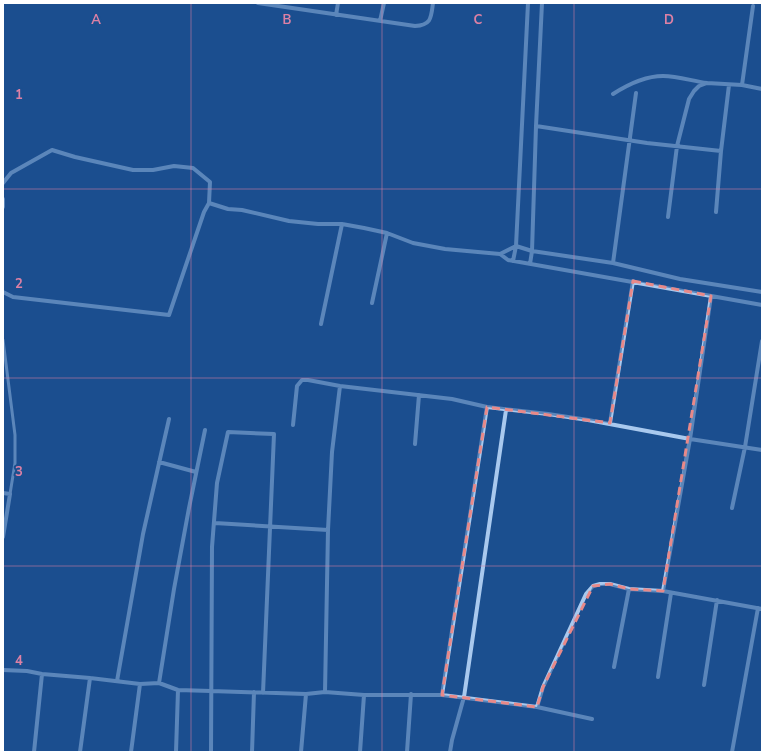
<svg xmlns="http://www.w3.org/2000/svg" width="765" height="755" viewBox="0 0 765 755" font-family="'Nunito Sans',sans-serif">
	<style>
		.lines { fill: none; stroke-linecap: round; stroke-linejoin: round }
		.service { stroke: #a9c9ee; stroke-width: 3 }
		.minor { stroke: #a9c9ee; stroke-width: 4 }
		.marked { fill: none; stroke: #e88989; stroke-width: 3; stroke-dasharray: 8 5; stroke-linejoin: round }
		.grid { fill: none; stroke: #dd80a5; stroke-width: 1; stroke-opacity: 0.55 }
		.grid-label { font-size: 13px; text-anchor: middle; font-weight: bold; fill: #dd80a5; stroke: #1b4f8f; stroke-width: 4; stroke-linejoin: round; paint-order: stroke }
	</style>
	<rect width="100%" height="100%" fill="#1b4f8f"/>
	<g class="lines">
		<!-- service -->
		<path class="service" d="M3 340 15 435V463L10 494"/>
		<!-- minor -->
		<path class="minor" d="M258 3 415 26C432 25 431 17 433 3
			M336 15 338 3
			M380 21 384 3
			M742 85 753 6
			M613 94C627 85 646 76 663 76 678 76 692 81 707 83
			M536 126 647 143 721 151
			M3 183 11 173 52 150 75 157 133 170H153L174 166 193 168 210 182 209 203 228 209 242 210 289 221 318 224H342L364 228 387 233 413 243 445 249 500 254 516 246 532 251 613 263 680 279 762 292
			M3 199V207
			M716 212 721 151 729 85
			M668 217 677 146 689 99 694 91 699 86 707 83 742 85 762 89
			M500 254 508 260 762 305
			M513 261 516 246 528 3
			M613 263 636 93
			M530 264 532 251 536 126 542 3
			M3 292 13 297 169 315 204 212 209 203
			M372 303 387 233
			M321 324 342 224
			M610 423 633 281
			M293 425 297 386 302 380H308L340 386 452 399 487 407 548 414 588 420 690 439 762 450
			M415 444 419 395
			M159 462 196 472
			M3 493 10 494 3 537
			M732 508 745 447 762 341
			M215 523 328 530
			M663 591 690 439 711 296
			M614 667 629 589
			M3 670 27 671 42 674 90 678 140 684
			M658 677 671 593
			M117 681 143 534 169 419
			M159 683 174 589 189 508 205 430
			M704 685 717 600
			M325 692 328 530 332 452 340 386
			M442 695 487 407
			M537 707 543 687 586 594 593 586 600 584H610L629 589 663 591 762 609
			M34 752 42 674
			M80 752 90 678
			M131 752 140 684 159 683 178 690 211 691 306 694 325 692 364 695H442L537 707 592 719
			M176 752 178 690
			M211 752 212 547 217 483 228 432 274 434 263 693
			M252 752 254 692
			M301 752 306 694
			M360 752 364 695
			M407 752 411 694
			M450 752 452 740 464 697 506 410
			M732 752 758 608"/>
	</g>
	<!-- marked area -->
	<path d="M0 0H765V755H0ZM633 281 711 296 663 591 629 589 610 584 593 586 543 687 537 707 442 695 487 407 610 423Z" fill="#1b4f8f" fill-opacity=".55" fill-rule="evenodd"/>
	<path class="marked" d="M633 281 711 296 663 591 629 589 610 584 593 586 543 687 537 707 442 695 487 407 610 423Z"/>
	<!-- grid -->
	<path class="grid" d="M191 3V752M382 3V752M574 3V752M3 189H762M3 378H762M3 566H762"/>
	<g class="grid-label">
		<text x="96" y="24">A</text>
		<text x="287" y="24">B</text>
		<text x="478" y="24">C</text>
		<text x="669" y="24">D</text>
		<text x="19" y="99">1</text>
		<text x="19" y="288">2</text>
		<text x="19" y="476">3</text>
		<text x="19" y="665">4</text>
	</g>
	<!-- border -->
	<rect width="765" height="755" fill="none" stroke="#ffffff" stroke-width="8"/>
</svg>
